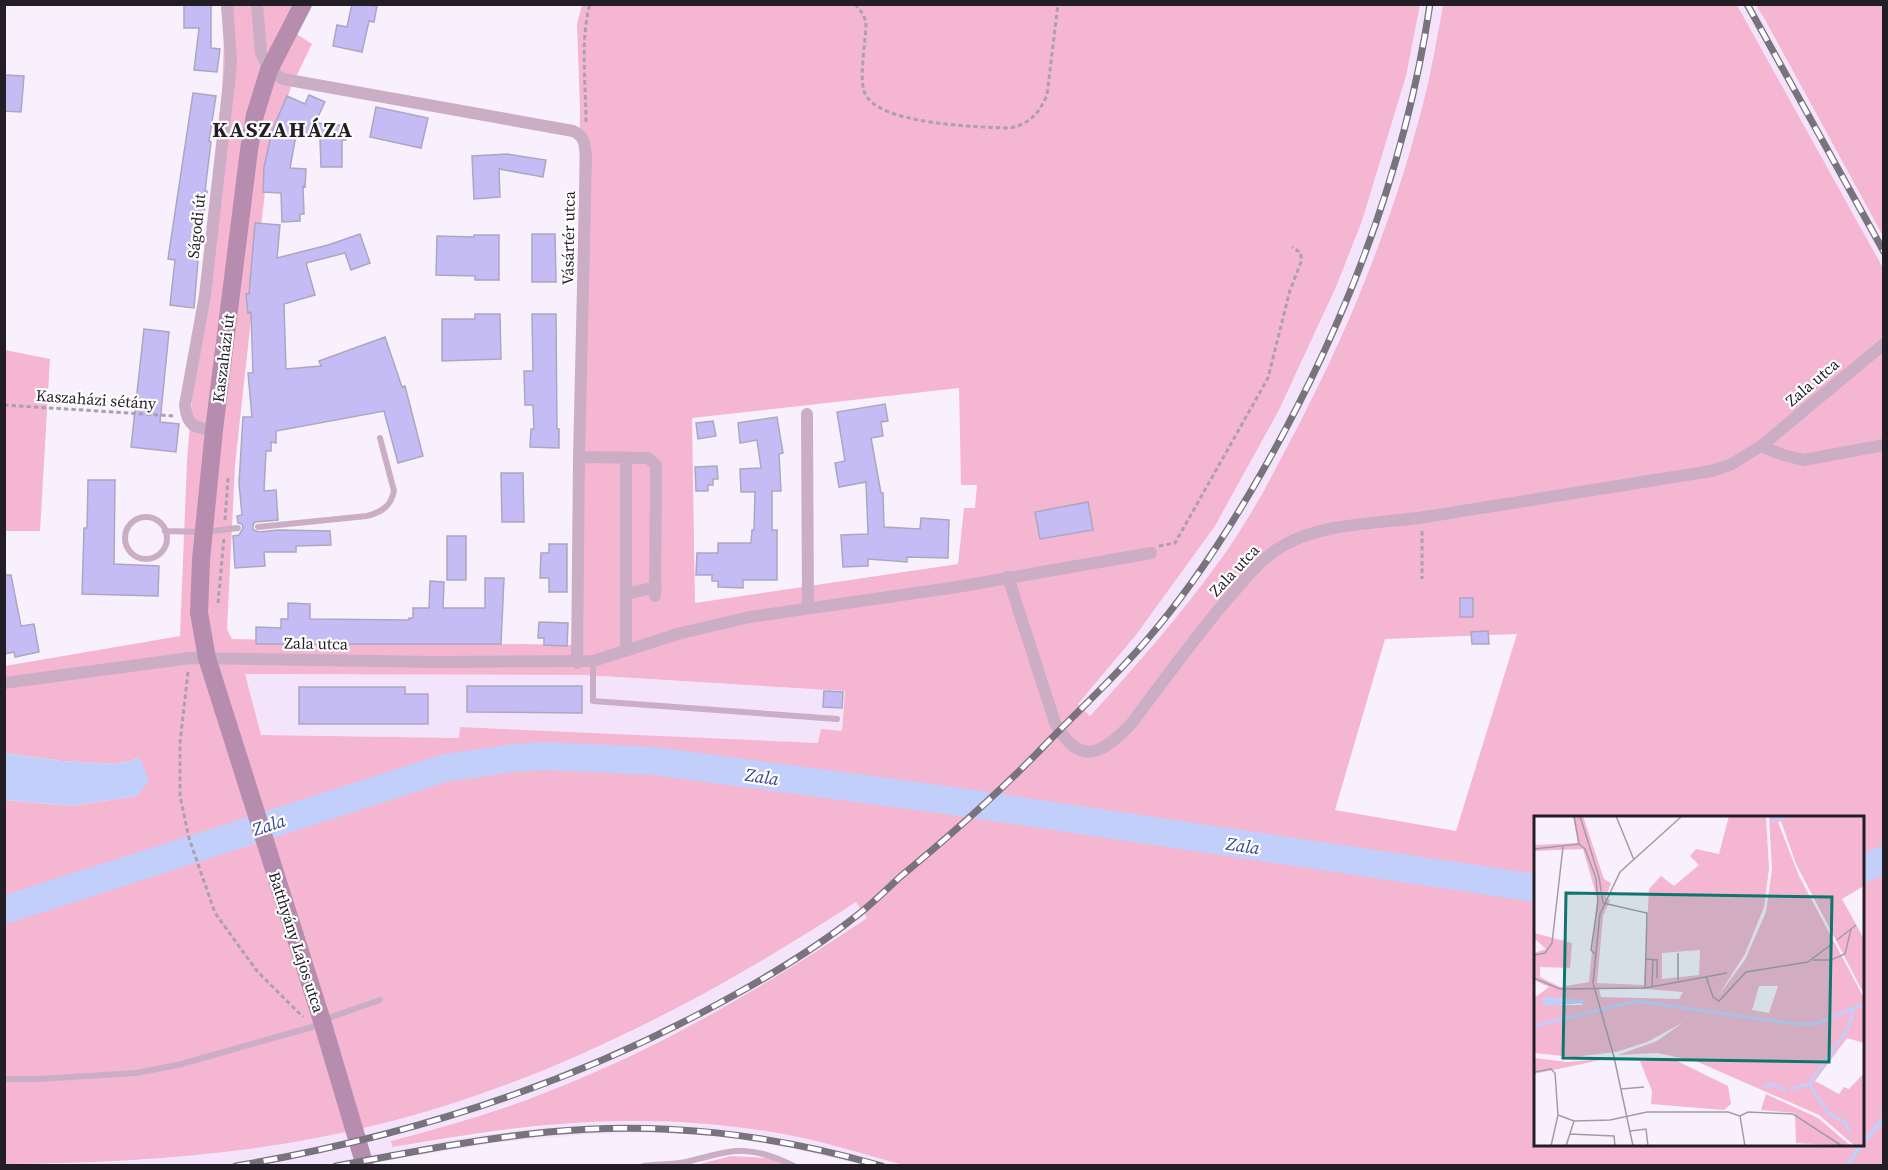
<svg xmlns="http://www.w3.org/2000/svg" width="1888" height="1170" viewBox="0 0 1888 1170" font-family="'Source Serif 4',serif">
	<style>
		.built { fill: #f3e4fc }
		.green { fill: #f5b6d1; fill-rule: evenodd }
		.water { fill: #c2cffa }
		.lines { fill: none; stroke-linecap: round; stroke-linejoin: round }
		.stream { stroke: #c2cffa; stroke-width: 4.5 }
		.river { stroke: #c2cffa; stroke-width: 28 }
		.building { fill: #c5bcf6; stroke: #aba7c0; stroke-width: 1.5 }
		.path { stroke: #a9a2ad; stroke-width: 3; stroke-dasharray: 4.5 3; stroke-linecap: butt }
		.lane { stroke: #cbaec6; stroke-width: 6 }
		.street { stroke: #cbaec6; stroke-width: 12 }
		.secondary { stroke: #b68caf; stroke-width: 18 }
		.rail-casing { stroke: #79737d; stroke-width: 7 }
		.rail { stroke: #fff; stroke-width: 4.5; stroke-dasharray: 14; stroke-linecap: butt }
		.labels { text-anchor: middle; stroke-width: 4.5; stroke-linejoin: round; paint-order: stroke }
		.street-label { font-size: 16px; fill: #231e26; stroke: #fff }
		.water-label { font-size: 18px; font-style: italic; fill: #354394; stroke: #fff }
		.district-label { font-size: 22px; font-weight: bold; letter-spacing: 1.5px; fill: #231e26; stroke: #fff }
		.inset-river { fill: none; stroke: #c2cffa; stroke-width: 3 }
		.inset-road { fill: none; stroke: #a39ca8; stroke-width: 1.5 }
		.view { fill: #0f766e; fill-opacity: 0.15; stroke: #0f766e; stroke-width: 3 }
		.inset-edge { fill: none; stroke: #231e26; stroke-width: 3 }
	</style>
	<rect width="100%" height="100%" fill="#f9f0fe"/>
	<!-- built -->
	<path class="built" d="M1420 5H1443L1421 115 1378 250 1318 388 1283 456 1244 524 1219 562 1183 610 1144 656 1090 716 1078 704 1136 635 1215 526 1279 410 1310 344 1336 287 1362 221 1406 76Z
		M1737 5H1756L1883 236V268Z
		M245 674 584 675 845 691 842 731 819 743 461 727 460 738 261 735Z
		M856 902 867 918 807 958 738 1001 664 1040 596 1072 546 1093 446 1126 391 1141 393 1147 561 1124 623 1121 678 1123 730 1126 779 1133 845 1148 907 1165H862L778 1145 717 1135 641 1133 582 1135 501 1142 360 1165 5 1166 131 1161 235 1151 380 1124 468 1097 598 1048 656 1020 796 941Z"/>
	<!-- green -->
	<path class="green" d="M221 5H292L284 26 312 44 291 87 279 122 268 164 235 465 227 629 232 639 574 645 580 109 577 24 582 5H1420L1406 76 1362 221 1336 287 1279 410 1215 526 1136 635 1078 704 1090 716C1135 667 1179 617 1218 563 1248 522 1272 476 1296 430 1348 330 1391 225 1420 115 1430 79 1436 42 1443 5H1737L1883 268V1165L907 1166C864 1154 822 1141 778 1133 707 1121 632 1118 560 1124 504 1128 448 1138 392 1147L391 1141C444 1127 497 1112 547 1092 661 1048 766 986 867 918L856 902C709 998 552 1081 380 1124 257 1155 131 1163 5 1164V800L70 806 137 796 140 758 117 764 62 761 5 753V666L180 636 187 461 198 326 222 92 224 38ZM959 388 961 485H977L975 508H964L958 564 695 603 692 418ZM1517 634 1456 831 1335 810 1385 639ZM245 674 584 675 845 691 842 731 821 729 818 743 460 727 459 738 261 735ZM1536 818H1862V1144H1536Z
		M1756 5H1883V236L1765 20Z
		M5 350 50 359 40 531H5Z
		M731 1156 770 1158 787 1166H692Z"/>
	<!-- water -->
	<path class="water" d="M5 753 62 761 117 764 140 758 149 781 137 796 70 806 5 800Z"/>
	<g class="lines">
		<!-- stream -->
		<path class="stream" d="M1862 1144 1884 1118
			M1847 1166 1862 1144"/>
		<!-- river -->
		<path class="river" d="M1862 869 1884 860
			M4 910 445 768 514 758 545 756 654 761 946 800 1536 888"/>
	</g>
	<!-- building -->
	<path class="building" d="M184 4H211V48L220 49 217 72 194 70 199 28H184Z
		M352 4 377 6 374 22 369 21 362 52 333 46 337 25 347 27Z
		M4 75 24 76 21 112 4 111Z
		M193 93 216 96 209 141 211 142 205 191H207L204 213H202L194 308 170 305 175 260 168 259Z
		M309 95 325 102 315 123 348 126 346 140H342V167H321L320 138 296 135 290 168 306 169 305 187 303 186 304 214H300V221L282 222 281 193 263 192 264 167 272 131 287 96 305 104Z
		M376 107 428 118 421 148 370 137Z
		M507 154 546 160 543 177 499 169 500 197 474 199 472 156Z
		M255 223 280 225 277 258 328 245 360 234 370 263 351 270 345 253 306 263 315 295 284 304 286 369 321 366 319 361 385 337 402 387 405 386 423 456 398 463 384 411 276 431V443L271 442V451H266L264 491 276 490 278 520 255 522 253 525V530L259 532 278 530 330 531 331 545 296 546V552H264L265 566 235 568 233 536 239 535 243 528 242 524 238 523 237 516 242 515 239 483 243 417H252L248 373H253L251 312 248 313 246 294H249Z
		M532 234H555L556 282H532Z
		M474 235H499V280H475V276L436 275 437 236 474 237Z
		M475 314H500L501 359 442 361V319H475Z
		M532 314H556L557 429H559V448L530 447 531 429H534L533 405H525L524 371H533Z
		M144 329 169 332 160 422 179 424 176 452 131 447Z
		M885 404 888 421 881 422 883 436 871 438 881 493H883L884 527 920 529 921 518 949 520 948 558 907 557V562L868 559V566L843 567 841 535 868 534 866 482 839 487 835 463 845 461 837 412Z
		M777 417 783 453 779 454 781 491H772V530H777V580H743V588L718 587V581H712V575H696L697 553H718V543H751L752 530H754L755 492H741L740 469 761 468 757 440 740 443 738 423Z
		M713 421 716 436 698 439 696 423Z
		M717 466 718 479H713V485H708V491H696L695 467Z
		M501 473H523L524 522H502Z
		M88 480H115L114 564 159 566 158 596 82 594 84 528H87Z
		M1088 502 1093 530 1040 539 1035 512Z
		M447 536H466V580H447Z
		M549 544H567V592H549V578H540L541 553H549Z
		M4 575H11L21 626 34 624 39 652 15 657 14 652 4 654Z
		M485 578H504L501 644H256V627L281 628V619H288V603L310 604V619L409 620V618H413V608H429L430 581 444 582 443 608H485Z
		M1460 598H1473V617H1460Z
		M539 622 568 623 567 646 544 645V638H538Z
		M1488 631 1489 644H1472L1471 632Z
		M467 686H582V713L467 712Z
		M299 687H405V694H428V724H299Z
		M824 691 843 692 842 708 823 707Z"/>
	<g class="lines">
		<!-- path -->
		<path class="path" d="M855 4 863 14 866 22C866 41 859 75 864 91 874 125 979 127 1010 128 1030 124 1039 113 1047 95L1058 4
			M586 122C586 86 580 39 590 4
			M4 405 175 416
			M225 520 228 478
			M1422 531V579
			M1159 546 1175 543 1268 378 1290 290 1301 262V253L1292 247
			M218 603 224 538
			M188 672 180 743V796L189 838 215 913 257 971 303 1017"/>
		<!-- lane -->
		<path class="lane" d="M125 538a21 21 0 1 1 42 0a21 21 0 1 1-42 0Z
			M258 527 367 516C382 512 391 506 394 491L380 438
			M165 531 204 532 238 528
			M593 661V701L837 719
			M4 1079H39L136 1073 178 1065 312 1027 331 1017 380 1000
			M643 1166C657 1164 672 1165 686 1162 733 1150 747 1143 794 1166"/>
		<!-- street -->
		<path class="street" d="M257 4 261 53 269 70 283 79 573 131C585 136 585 145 586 157L579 457 577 663
			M807 414 808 608
			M214 430C194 428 187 426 185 405L205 295 229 83 231 61 227 4
			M1761 446 1783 455 1804 460 1884 445
			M579 457 648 458 656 465 655 596
			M1008 577 1055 723C1080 767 1101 755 1131 724 1162 683 1192 641 1225 602 1241 584 1256 564 1276 550 1316 522 1378 524 1425 517 1520 502 1616 486 1711 471L1730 465 1761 446 1884 344
			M626 594 656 587
			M626 651V458
			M4 683 190 658 435 662 593 661 681 633 750 617 957 587 1151 553"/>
		<!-- secondary -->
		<path class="secondary" d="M303 4 269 70 255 115 249 150 214 430 201 560 199 613 207 658 322 1021 365 1166"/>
		<defs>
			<path id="rail" d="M1747 4 1884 252
				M236 1166C399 1138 555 1090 701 1013 756 984 812 952 860 913 874 902 887 889 900 877 951 835 1000 792 1045 745 1078 711 1114 678 1145 642 1192 588 1231 527 1266 465 1346 323 1406 166 1430 4
				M336 1166C407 1153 477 1139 548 1132 663 1121 771 1134 882 1166"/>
		</defs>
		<!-- rail casing -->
		<use href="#rail" class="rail-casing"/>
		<!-- rail -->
		<use href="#rail" class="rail"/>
	</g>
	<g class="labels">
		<!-- street labels -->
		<g class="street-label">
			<text transform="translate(196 226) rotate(-84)" y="6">Ságodi út</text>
			<text transform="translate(568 238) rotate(-89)" y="6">Vásártér utca</text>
			<text transform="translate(223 358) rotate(-83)" y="6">Kaszaházi út</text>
			<text transform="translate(1812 382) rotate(-40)" y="6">Zala utca</text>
			<text transform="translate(96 399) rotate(4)" y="6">Kaszaházi sétány</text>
			<text transform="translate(1234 570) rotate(-47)" y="6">Zala utca</text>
			<text transform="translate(316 643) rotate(1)" y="6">Zala utca</text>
			<text transform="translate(297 942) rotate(72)" y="6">Batthyány Lajos utca</text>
		</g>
		<!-- water labels -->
		<g class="water-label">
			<text transform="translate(762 777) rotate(8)" y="6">Zala</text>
			<text transform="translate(269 825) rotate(-18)" y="6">Zala</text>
			<text transform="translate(1243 846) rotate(8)" y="6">Zala</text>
		</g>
		<!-- district labels -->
		<g class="district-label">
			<text x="283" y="137">KASZAHÁZA</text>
		</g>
	</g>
	<!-- overview -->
	<g transform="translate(1534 816)">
		<rect width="330" height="330" fill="#f9f0fe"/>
		<path d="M39 0H49L70 63 77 67 72 81 76 84 69 100 63 167 110 169 115 73 127 60 140 70 165 49 156 40 162 33 185 38 195 0H232L235 53 230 91 211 138 184 180 211 144 232 96 238 53 235 0H330V70L308 83 330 123V178L262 48 247 5 244 6 265 60 330 182V227L313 222 281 265 305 278 310 271 315 273 330 257V330H321L285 299 164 246 124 237 84 239 123 225 150 206 113 226 82 236 39 241 0 237V182L15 171 0 164V137L12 133 1 123 0 117 38 127 36 152 6 151V161L26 171 55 166 63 82 49 33 0 35V29L44 27ZM166 134 165 159 128 163V137ZM225 170H244L235 197 218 194ZM65 173H112L149 176 145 183 67 181ZM27 182 46 185 49 189H28L8 183ZM0 242 34 246 76 242 0 258ZM137 242 194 270 197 288 190 294 117 288 118 275 106 245ZM232 278 284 302 317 330 262 327 261 297 227 294Z" fill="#f5b6d1" fill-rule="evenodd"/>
		<path d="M9 181 50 184 51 187 9 190Z" fill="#c2cffa"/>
		<path class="inset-river" d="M237 5 257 0M0 210 102 185 262 208H282L330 188M276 269 294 297 311 306 316 316M230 271 236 268 252 274M257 273 275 268 314 212 320 193"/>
		<path class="inset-road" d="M40 0 45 28 51 33 62 62 64 86 57 134 61 138M46 0 65 61 69 87M82 0 100 44M0 33 45 28M69 87 113 97 111 172M303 124 322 109M0 139 11 137 18 127 29 31M112 143 123 144V162M279 144H297L311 138 317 113M172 160 179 181 185 185 212 156 274 146 299 127M0 162 26 173 111 172 193 157M144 164V137M118 170 119 143M0 256 17 253 21 257 24 299 17 330M87 273 110 271M24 299 40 305 76 304 113 296H194L206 300M206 300 214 296 259 298 308 330M206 300 211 330M96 315 112 313 114 330M36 318 80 320 81 330M32 330 40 305M99 330 80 241 59 167 66 98 86 56 148 0"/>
		<path class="view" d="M32 77 298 81 295 246 29 242Z"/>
		<rect width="330" height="330" class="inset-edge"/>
	</g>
	<!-- border -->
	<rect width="1888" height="1170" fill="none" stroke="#231e26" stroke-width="12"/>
</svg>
